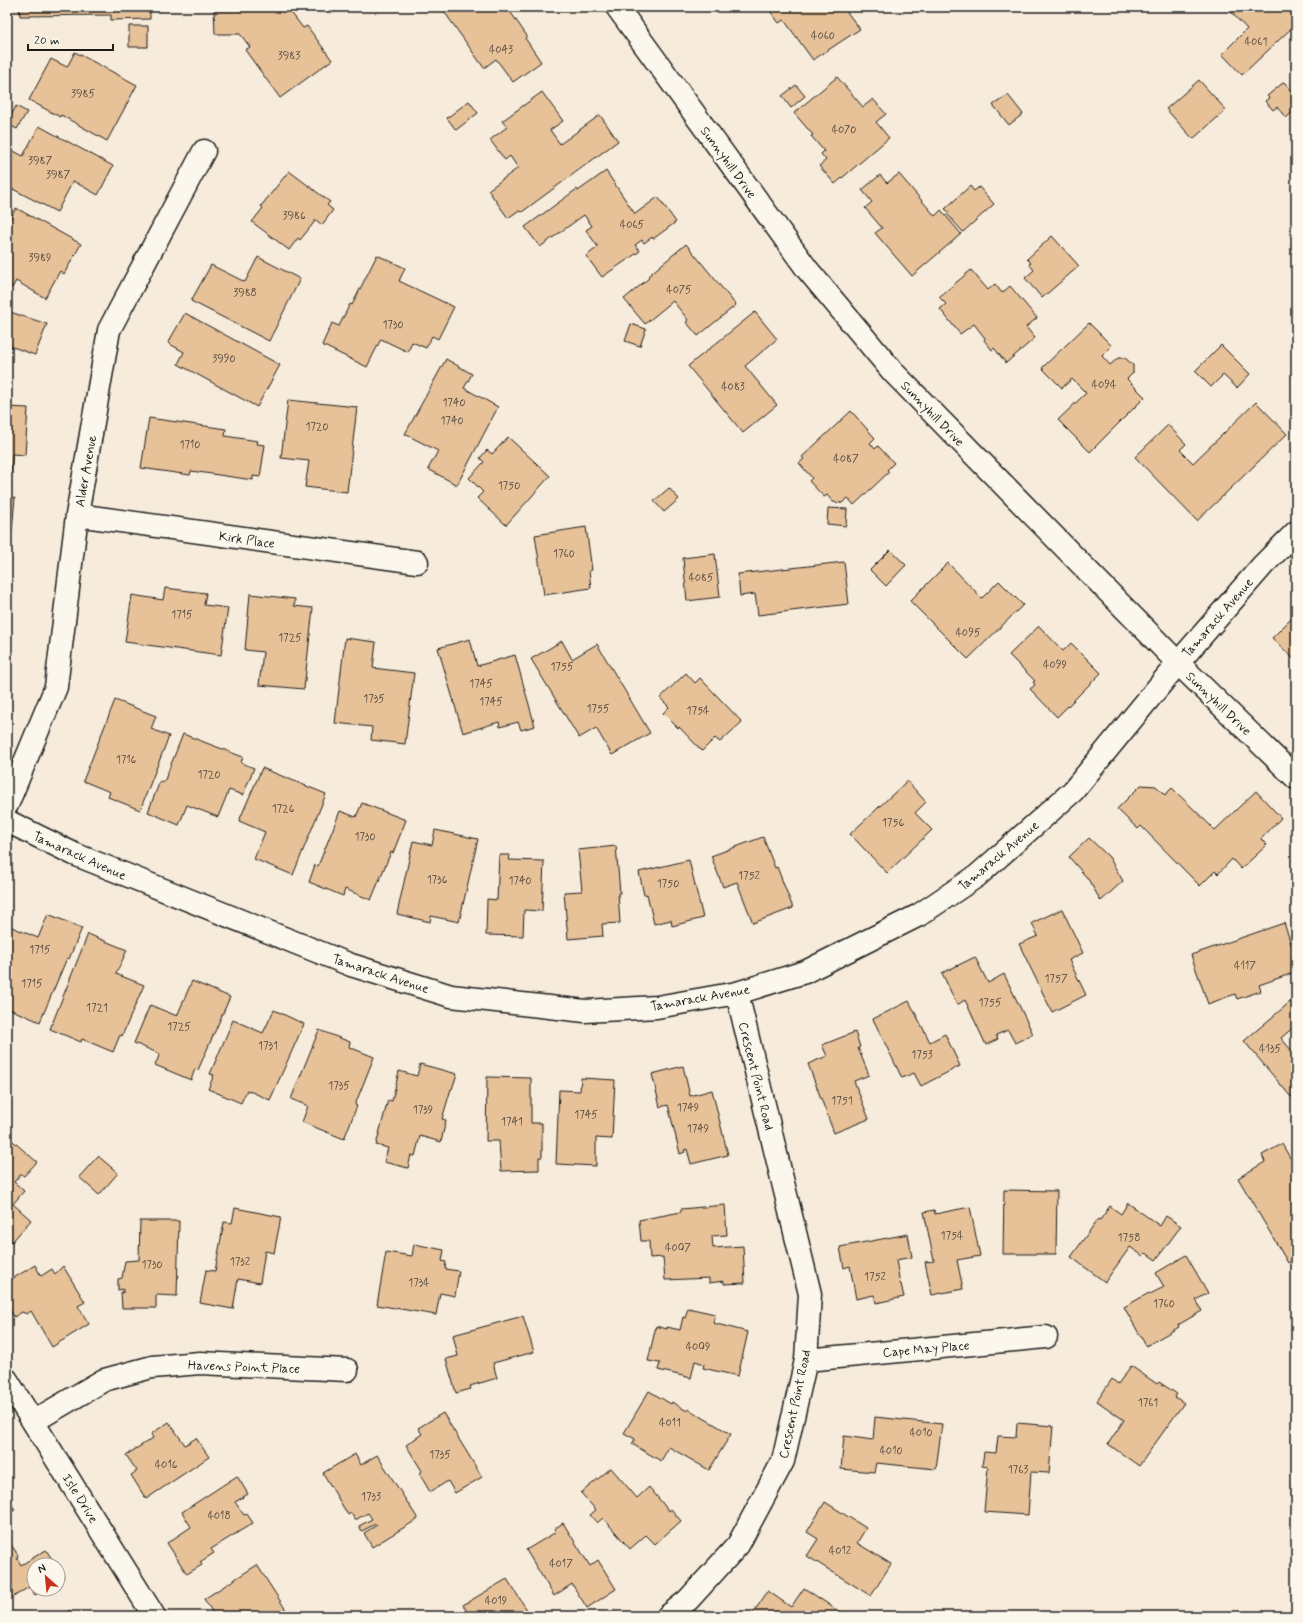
<svg xmlns="http://www.w3.org/2000/svg" width="1303" height="1623" viewBox="0 0 1303 1623" font-family="Mynerve,sans-serif">
	<style>
		.building { fill: #e7c198; stroke: #1c1c1c }
		.lines { fill: none; stroke-linecap: round; stroke-linejoin: round }
		.minor-casing { stroke: #1c1c1c; stroke-width: 25 }
		.secondary-casing { stroke: #1c1c1c; stroke-width: 25 }
		.minor { stroke: #fbf7ec; stroke-width: 22 }
		.secondary { stroke: #fbf7ec; stroke-width: 22 }
		.labels { text-anchor: middle; stroke-width: 4; stroke-linejoin: round; paint-order: stroke }
		.number-label { font-size: 11px; fill: #4f453b }
		.street-label { font-size: 13px; fill: #1c1c1c; stroke: #fbf7ec }
	</style>
	<rect width="100%" height="100%" fill="#f7ecdb"/>
	<filter id="ink" filterUnits="userSpaceOnUse"><feTurbulence type="fractalNoise" baseFrequency=".025" numOctaves="2"/><feDisplacementMap in="SourceGraphic" scale="8" xChannelSelector="R" yChannelSelector="G"/><feConvolveMatrix kernelMatrix="1 2 1 2 8 2 1 2 1" color-interpolation-filters="sRGB"/></filter>
	<g filter="url(#ink)">
		<!-- building -->
		<path class="building" d="M19 7H150V19L111 20V15L20 16Z
			M214 7H287L303 28 307 26 332 60 280 98 245 50 250 47 240 34H215Z
			M447 7H507L527 36 525 38 541 62 513 82 496 59 484 68 443 10Z
			M767 7H826L827 9 830 7H843L860 29 813 60 784 20 779 23Z
			M1228 7H1290L1296 14V24L1242 75 1222 54 1247 29 1229 10Z
			M129 26H148V47H129Z
			M75 52 137 85 107 141 61 115 60 117 29 100 51 59 67 67Z
			M837 77 863 107 873 99 886 114 876 122 889 138 835 184 819 166 826 160 821 154 824 151 811 136 813 135 794 113Z
			M1199 80 1226 110 1193 139 1166 109Z
			M1284 82 1295 94 1296 93V109L1286 118 1277 107 1273 110 1265 101 1269 98 1267 96Z
			M796 85 805 96 791 108 782 96Z
			M542 92 563 121 550 130 560 144 600 115 618 141 522 212 518 211 508 218 488 190 518 168 510 156 505 160 490 140 507 127 502 121Z
			M1008 95 1023 114 1009 125 993 105Z
			M469 101 478 113 456 130 447 118Z
			M16 106 27 112 17 129 7 124Z
			M39 126 113 166 98 195 73 181 57 212 7 186V150L8 148 23 156Z
			M289 171 330 202 327 205 333 210 322 225 316 220 300 240 298 238 289 250 252 222 263 208 261 206Z
			M606 171 635 214 658 197 676 222 653 239 652 237 644 243 642 240 635 245 640 251 602 277 586 256 598 247 586 230 592 226 584 215 540 247 525 227 577 189 578 191Z
			M899 174 935 216 941 210 961 234 912 276 875 233 882 228 865 208 872 202 862 190 880 175 887 183Z
			M970 186 974 191 979 187 994 204 963 232 947 214 949 212 945 209Z
			M16 208 81 244 64 274 60 271 45 298 16 281 12 288 7 285V224Z
			M1052 236 1079 266 1042 298 1025 278 1034 270 1029 264 1031 263 1027 259Z
			M686 244 736 305 698 336 686 322 688 320 673 301 645 324 624 299 649 278 648 276Z
			M377 255 405 268 399 281 454 307 438 339 432 336 426 348 412 342 408 352 381 339 367 367 322 345 332 323 339 326 350 304 352 305Z
			M258 257 300 279 269 341 191 301 211 265 245 282Z
			M971 270 988 290 995 284 1002 293 1010 286 1037 318 1026 327 1035 338 1006 363 994 348 992 350 984 340 985 338 974 324 960 334 940 309 946 304 939 297Z
			M7 311 47 324 35 355 10 346 7 354Z
			M755 312 777 339 745 366 777 405 743 433 688 366Z
			M185 313 280 365 257 407 178 364 184 352 168 343Z
			M1089 323 1112 346 1102 356 1110 365 1118 358H1125L1133 365V373L1127 379 1145 397 1090 452 1058 420 1086 393 1072 379 1062 388 1042 368Z
			M631 324 646 329 640 346 625 341Z
			M1221 345 1250 374 1237 388 1223 375 1211 387 1195 371Z
			M446 359 472 374 464 388 498 407 457 485 428 469 438 451 405 434Z
			M288 400 357 407 347 492 305 487 309 461 281 458Z
			M1256 402 1287 434 1197 521 1135 457 1168 425 1186 444 1180 450 1193 463Z
			M7 407 28 408 25 455 12 454 11 473H7Z
			M851 411 875 438 870 443 875 449 878 446 894 463 887 470 889 472 854 505 848 498 842 503 833 502 827 495 824 497 809 481 812 478 799 463 804 459 802 457Z
			M149 418 226 429 225 436 258 441 257 444 265 445 260 477 253 476V480L191 471 190 475 141 468Z
			M508 437 550 476 506 525 477 498 483 492 469 478 484 462 480 458 487 450 492 454Z
			M669 488 679 499 664 512 654 501Z
			M7 497 15 498 12 530H7Z
			M828 508 847 509 846 526 827 524Z
			M586 527 592 570 589 571 591 588 544 595 535 535Z
			M890 550 906 565 886 586 870 570Z
			M715 554 720 597 687 601 683 558Z
			M844 562 849 604 758 615 755 594 740 596 738 574Z
			M948 563 982 598 999 581 1023 605 968 659 910 601Z
			M165 588 206 593 204 605 228 608 221 655 125 642 132 595 163 600Z
			M250 594 295 599 294 606 313 608 304 689 259 685 263 652 245 650Z
			M1296 614V661L1272 638Z
			M1039 626 1063 651 1071 643 1101 673 1057 717 1030 689 1035 685 1033 682 1035 681 1009 655Z
			M345 638 376 642 373 668 414 673 405 744 371 740 372 727 335 723Z
			M470 639 477 666 515 655 535 726 521 730 518 722 500 727 499 722 463 733 438 648Z
			M562 641 572 659 597 644 650 733 612 755 596 728 579 738 531 659Z
			M686 673 695 683 700 678 742 722 720 742 715 738 702 751 679 727 678 728 663 713 669 707 660 698Z
			M115 700 156 716 151 729 169 736 140 810 108 797 110 792 83 781Z
			M183 734 243 757 241 763 254 768 243 795 229 790 218 817 187 805 179 825 148 812 160 781 164 782Z
			M262 768 326 794 293 875 254 859 265 832 239 821Z
			M907 781 926 802 915 813 932 830 887 873 850 834Z
			M1141 785 1156 786 1165 795 1172 788 1215 830 1256 791 1281 818 1261 839 1267 845 1241 869 1232 859 1218 874 1215 871 1200 886 1141 826 1138 829 1117 809Z
			M362 803 406 820 393 853 391 852 371 900 345 889 343 896 309 882 315 865 318 866 340 811 356 817Z
			M435 830 478 839 459 922 431 916 430 922 397 914 413 841 432 845Z
			M763 837 775 868 777 867 793 908 753 923 737 882 723 887 711 856Z
			M1089 838 1109 857 1123 881 1101 901 1088 879 1069 857Z
			M616 846 620 893H618L620 923 602 924 603 936 568 939 564 892 582 891 578 850Z
			M499 855H510L509 860 544 861 542 911 524 910 523 936 486 935 487 899 497 900Z
			M689 860 703 918 672 926 671 920 654 924 647 894 644 895 639 872Z
			M1062 909 1083 953 1069 960 1086 995 1052 1012 1019 944 1038 936 1032 923Z
			M48 914 82 928 69 959 67 958 40 1022 7 1008V925L38 938Z
			M1284 923 1296 958V972L1259 985 1261 991 1237 999 1235 994 1208 1004 1191 955Z
			M88 934 127 950 116 974 144 985 122 1036 120 1035 113 1052 82 1039 81 1042 50 1029Z
			M975 957 988 983 1004 974 1033 1034 1015 1043 1008 1030 996 1035 998 1039 986 1045 965 1000 957 1005 942 973Z
			M192 981 230 997 198 1070 195 1069 191 1080 155 1065 160 1054 134 1043 150 1005 177 1016Z
			M1296 997V1025L1281 1038 1296 1056V1093L1291 1097 1244 1041Z
			M909 1001 930 1042 945 1034 960 1066 921 1086 914 1073 902 1078 873 1019Z
			M274 1010 304 1024 270 1100 247 1090 241 1103 208 1089 214 1075 210 1074 233 1020 263 1033Z
			M319 1030 350 1042 349 1047 374 1057 355 1105 357 1106 344 1139 302 1122 308 1106 291 1099Z
			M855 1032 860 1047 858 1048 869 1075 854 1081 869 1119 834 1133 808 1064 827 1056 822 1045Z
			M420 1064 457 1074 452 1089H451L442 1119 446 1120 441 1142 420 1136 415 1156 411 1155 408 1168 384 1162 388 1148 376 1145 388 1100 392 1101 399 1071 417 1076Z
			M683 1066 690 1096 712 1090 728 1155 691 1164 687 1149 684 1150 685 1152 680 1154 668 1105 660 1107 652 1074Z
			M487 1077 531 1078V1123H542V1157H539V1170L501 1171 499 1141H486Z
			M581 1078 615 1080 612 1139 596 1138V1166L556 1164 559 1090 580 1091Z
			M7 1136 37 1162 24 1176 21 1174 14 1182 24 1191 13 1204 31 1220 12 1242 7 1237Z
			M1282 1144 1296 1168V1258L1288 1263 1238 1178 1265 1162 1262 1155Z
			M98 1156 118 1173 99 1195 79 1177Z
			M1004 1190 1057 1191 1056 1254H1003Z
			M1128 1203 1160 1226 1166 1216 1181 1226 1156 1260 1146 1253 1143 1256 1130 1247 1105 1282 1071 1257 1098 1219 1100 1220 1110 1206 1121 1214Z
			M725 1205 727 1235 712 1236 713 1248 743 1246 745 1283 724 1284V1281L709 1283V1278L665 1280 663 1257 650 1258 649 1241H641L639 1220 681 1212V1209Z
			M970 1207 980 1256 957 1260 963 1289 932 1295 925 1262 934 1261 924 1212 934 1210 935 1214Z
			M235 1208 281 1217 274 1253 265 1251 260 1283 238 1279 233 1309 200 1303 206 1270 215 1271 224 1222 232 1223Z
			M140 1221H179L177 1296 156 1295V1308H122L121 1292 123 1293V1289L118 1290V1279L122 1278 125 1261 139 1260Z
			M908 1234 912 1257 896 1260 900 1284H901L904 1297 876 1303 874 1295 856 1299 850 1266 844 1268 840 1247Z
			M414 1244 444 1250 442 1261 446 1262 445 1269 459 1271 455 1296 440 1293 436 1315 377 1305 386 1252 412 1256Z
			M1186 1255 1208 1293 1196 1300 1202 1311 1178 1325 1179 1327 1146 1346 1124 1307 1149 1293 1150 1294 1164 1287 1156 1273Z
			M35 1265 41 1276 52 1269 55 1274 63 1266 85 1302 78 1306 89 1324 52 1347 31 1311 27 1314 22 1312 14 1317 7 1304V1282Z
			M688 1308 715 1314 713 1323 748 1332 738 1376 703 1368 704 1364 695 1361 691 1378 658 1370 660 1363 648 1361 656 1326 667 1329V1327L680 1330 683 1317 685 1318Z
			M523 1316 534 1352 493 1363 497 1378 470 1386 471 1389 456 1393 446 1359 458 1356 453 1335Z
			M1131 1366 1157 1384 1159 1382 1177 1394 1175 1397 1184 1403 1139 1466 1108 1444 1124 1420 1097 1401 1112 1379 1118 1384Z
			M649 1391 671 1404 672 1402 687 1411 688 1409 731 1434 709 1470 669 1447 661 1461 632 1444 635 1439 624 1433Z
			M443 1413 482 1477 455 1493 448 1481 430 1492 419 1473 422 1471 406 1445 422 1434 418 1428Z
			M875 1417 942 1424 936 1469 876 1463 874 1472 841 1469 844 1436 873 1440Z
			M169 1422 185 1445 196 1438 209 1457 146 1499 131 1475 137 1471 126 1455 153 1438 151 1434Z
			M1017 1423 1053 1426 1049 1473 1031 1472 1028 1515 984 1512 988 1467 982 1466 984 1452 996 1453 998 1436 1016 1437Z
			M355 1454 361 1465 377 1455 418 1519 372 1547 364 1533 377 1525 375 1524 362 1531 359 1526 372 1519 368 1513 355 1520 351 1513 348 1515 323 1473Z
			M611 1468 637 1498 649 1487 669 1511 671 1509 681 1521 655 1544 646 1535 630 1549 603 1518 597 1523 590 1515 596 1510 581 1493Z
			M237 1476 248 1494 235 1502 244 1515 247 1514 253 1523 211 1549 214 1553 200 1562 202 1565 187 1574 167 1543 191 1527 182 1512Z
			M7 1497 15 1510 7 1515Z
			M825 1502 866 1528 857 1543 891 1564 871 1596 807 1556 818 1539 807 1532Z
			M563 1523 590 1566 598 1560 616 1589 587 1608 572 1584 554 1596 526 1550 556 1532 554 1529Z
			M7 1545 12 1546 18 1555 17 1558 21 1565 46 1550 56 1565H34V1589H45L35 1595 29 1587 7 1601Z
			M257 1565 286 1610 277 1616H215L204 1599Z
			M58 1568 64 1577 58 1581Z
			M507 1579 531 1616H470L463 1605Z
			M804 1588 846 1616H751L768 1591 791 1607Z
			M70 1610 73 1616H60Z"/>
		<g class="lines">
			<defs>
				<path id="minor" d="M617 7 807 269 893 372 1178 663 1296 778
					M77 515 417 562
					M7 805 56 687 77 515 109 330 204 151
					M806 1360 1046 1337
					M7 1380 154 1616
					M34 1421 104 1380 152 1367 200 1363 347 1370
					M668 1616 688 1600 738 1545 783 1461 806 1360 810 1294 737 993"/>
				<path id="secondary" d="M7 821 74 854 351 965 451 996 585 1011 657 1007 737 993 805 972 919 915 977 876 1073 791 1178 663 1263 565 1296 532"/>
			</defs>
			<!-- minor casing -->
			<use href="#minor" class="minor-casing"/>
			<!-- secondary casing -->
			<use href="#secondary" class="secondary-casing"/>
			<!-- minor -->
			<use href="#minor" class="minor"/>
			<!-- secondary -->
			<use href="#secondary" class="secondary"/>
		</g>
	</g>
	<g class="labels">
		<!-- number labels -->
		<g class="number-label">
			<text x="823" y="39">4060</text>
			<text x="1256" y="45">4061</text>
			<text x="501" y="53">4043</text>
			<text x="289" y="59">3983</text>
			<text x="83" y="97">3985</text>
			<text x="844" y="133">4070</text>
			<text x="40" y="164">3987</text>
			<text x="58" y="178">3987</text>
			<text x="294" y="219">3986</text>
			<text x="632" y="228">4065</text>
			<text x="40" y="261">3989</text>
			<text x="679" y="293">4075</text>
			<text x="245" y="296">3988</text>
			<text x="393" y="328">1730</text>
			<text x="224" y="362">3990</text>
			<text x="1104" y="388">4094</text>
			<text x="733" y="390">4083</text>
			<text x="454" y="406">1740</text>
			<text x="452" y="424">1740</text>
			<text x="317" y="430">1720</text>
			<text x="190" y="448">1710</text>
			<text x="846" y="462">4087</text>
			<text x="509" y="489">1750</text>
			<text x="564" y="557">1760</text>
			<text x="701" y="581">4085</text>
			<text x="182" y="618">1715</text>
			<text x="968" y="636">4095</text>
			<text x="290" y="641">1725</text>
			<text x="1055" y="668">4099</text>
			<text x="562" y="670">1755</text>
			<text x="481" y="687">1745</text>
			<text x="374" y="702">1735</text>
			<text x="491" y="705">1745</text>
			<text x="598" y="712">1755</text>
			<text x="698" y="714">1754</text>
			<text x="126" y="763">1716</text>
			<text x="209" y="778">1720</text>
			<text x="283" y="812">1726</text>
			<text x="893" y="826">1756</text>
			<text x="365" y="840">1730</text>
			<text x="749" y="879">1752</text>
			<text x="437" y="883">1736</text>
			<text x="520" y="884">1740</text>
			<text x="668" y="887">1750</text>
			<text x="40" y="953">1715</text>
			<text x="1245" y="969">4117</text>
			<text x="1056" y="982">1757</text>
			<text x="32" y="987">1715</text>
			<text x="990" y="1006">1755</text>
			<text x="97" y="1011">1721</text>
			<text x="179" y="1030">1725</text>
			<text x="268" y="1049">1731</text>
			<text x="1270" y="1052">4135</text>
			<text x="922" y="1058">1753</text>
			<text x="339" y="1089">1735</text>
			<text x="842" y="1104">1751</text>
			<text x="688" y="1111">1749</text>
			<text x="423" y="1113">1739</text>
			<text x="586" y="1118">1745</text>
			<text x="512" y="1125">1741</text>
			<text x="698" y="1132">1749</text>
			<text x="952" y="1239">1754</text>
			<text x="1129" y="1241">1758</text>
			<text x="678" y="1251">4007</text>
			<text x="240" y="1265">1732</text>
			<text x="152" y="1268">1730</text>
			<text x="875" y="1280">1752</text>
			<text x="419" y="1286">1734</text>
			<text x="1164" y="1307">1760</text>
			<text x="698" y="1350">4009</text>
			<text x="1148" y="1406">1761</text>
			<text x="670" y="1426">4011</text>
			<text x="921" y="1436">4010</text>
			<text x="891" y="1454">4010</text>
			<text x="440" y="1458">1735</text>
			<text x="166" y="1468">4016</text>
			<text x="1018" y="1473">1763</text>
			<text x="371" y="1500">1733</text>
			<text x="219" y="1519">4018</text>
			<text x="840" y="1554">4012</text>
			<text x="561" y="1567">4017</text>
			<text x="496" y="1604">4019</text>
		</g>
		<!-- street labels -->
		<g class="street-label">
			<text transform="translate(729 162) rotate(54)" y="5">Sunnyhill Drive</text>
			<text transform="translate(933 413) rotate(46)" y="5">Sunnyhill Drive</text>
			<text transform="translate(85 471) rotate(-80)" y="5">Alder Avenue</text>
			<text transform="translate(247 539) rotate(8)" y="5">Kirk Place</text>
			<text transform="translate(1217 617) rotate(-49)" y="5">Tamarack Avenue</text>
			<text transform="translate(1219 703) rotate(44)" y="5">Sunnyhill Drive</text>
			<text transform="translate(80 855) rotate(24)" y="5">Tamarack Avenue</text>
			<text transform="translate(998 855) rotate(-40)" y="5">Tamarack Avenue</text>
			<text transform="translate(381 973) rotate(18)" y="5">Tamarack Avenue</text>
			<text transform="translate(700 997) rotate(-10)" y="5">Tamarack Avenue</text>
			<text transform="translate(757 1076) rotate(76)" y="5">Crescent Point Road</text>
			<text transform="translate(926 1348) rotate(-5)" y="5">Cape May Place</text>
			<text transform="translate(244 1366) rotate(2)" y="5">Havens Point Place</text>
			<text transform="translate(794 1404) rotate(-78)" y="5">Crescent Point Road</text>
			<text transform="translate(81 1498) rotate(58)" y="5">Isle Drive</text>
		</g>
	</g>
	<!-- margin -->
	<rect width="1303" height="1623" fill="none" stroke="#fbf7ec" stroke-width="24"/>
	<rect x="12" y="12" width="1279" height="1599" fill="none" stroke="#1c1c1c" stroke-width="1.5" filter="url(#ink)"/>
	<!-- north arrow -->
	<g transform="translate(46 1577) rotate(333)"><circle r="19" fill="#fbf7ec" stroke="#a29f99"/>
	<path d="M0-3L7 15L0 10L-7 15Z" fill="#c8321e"/>
	<text y="-6" font-size="11" font-weight="bold" text-anchor="middle" fill="#1c1c1c">N</text>
	</g>
	<!-- scale -->
	<path d="M28 44v6h85v-6" fill="none" stroke="#1c1c1c" stroke-width="2"/>
	<text x="34" y="44" font-size="12" fill="#1c1c1c" stroke="#fbf7ec" stroke-width="3" paint-order="stroke">20 m</text>
</svg>
